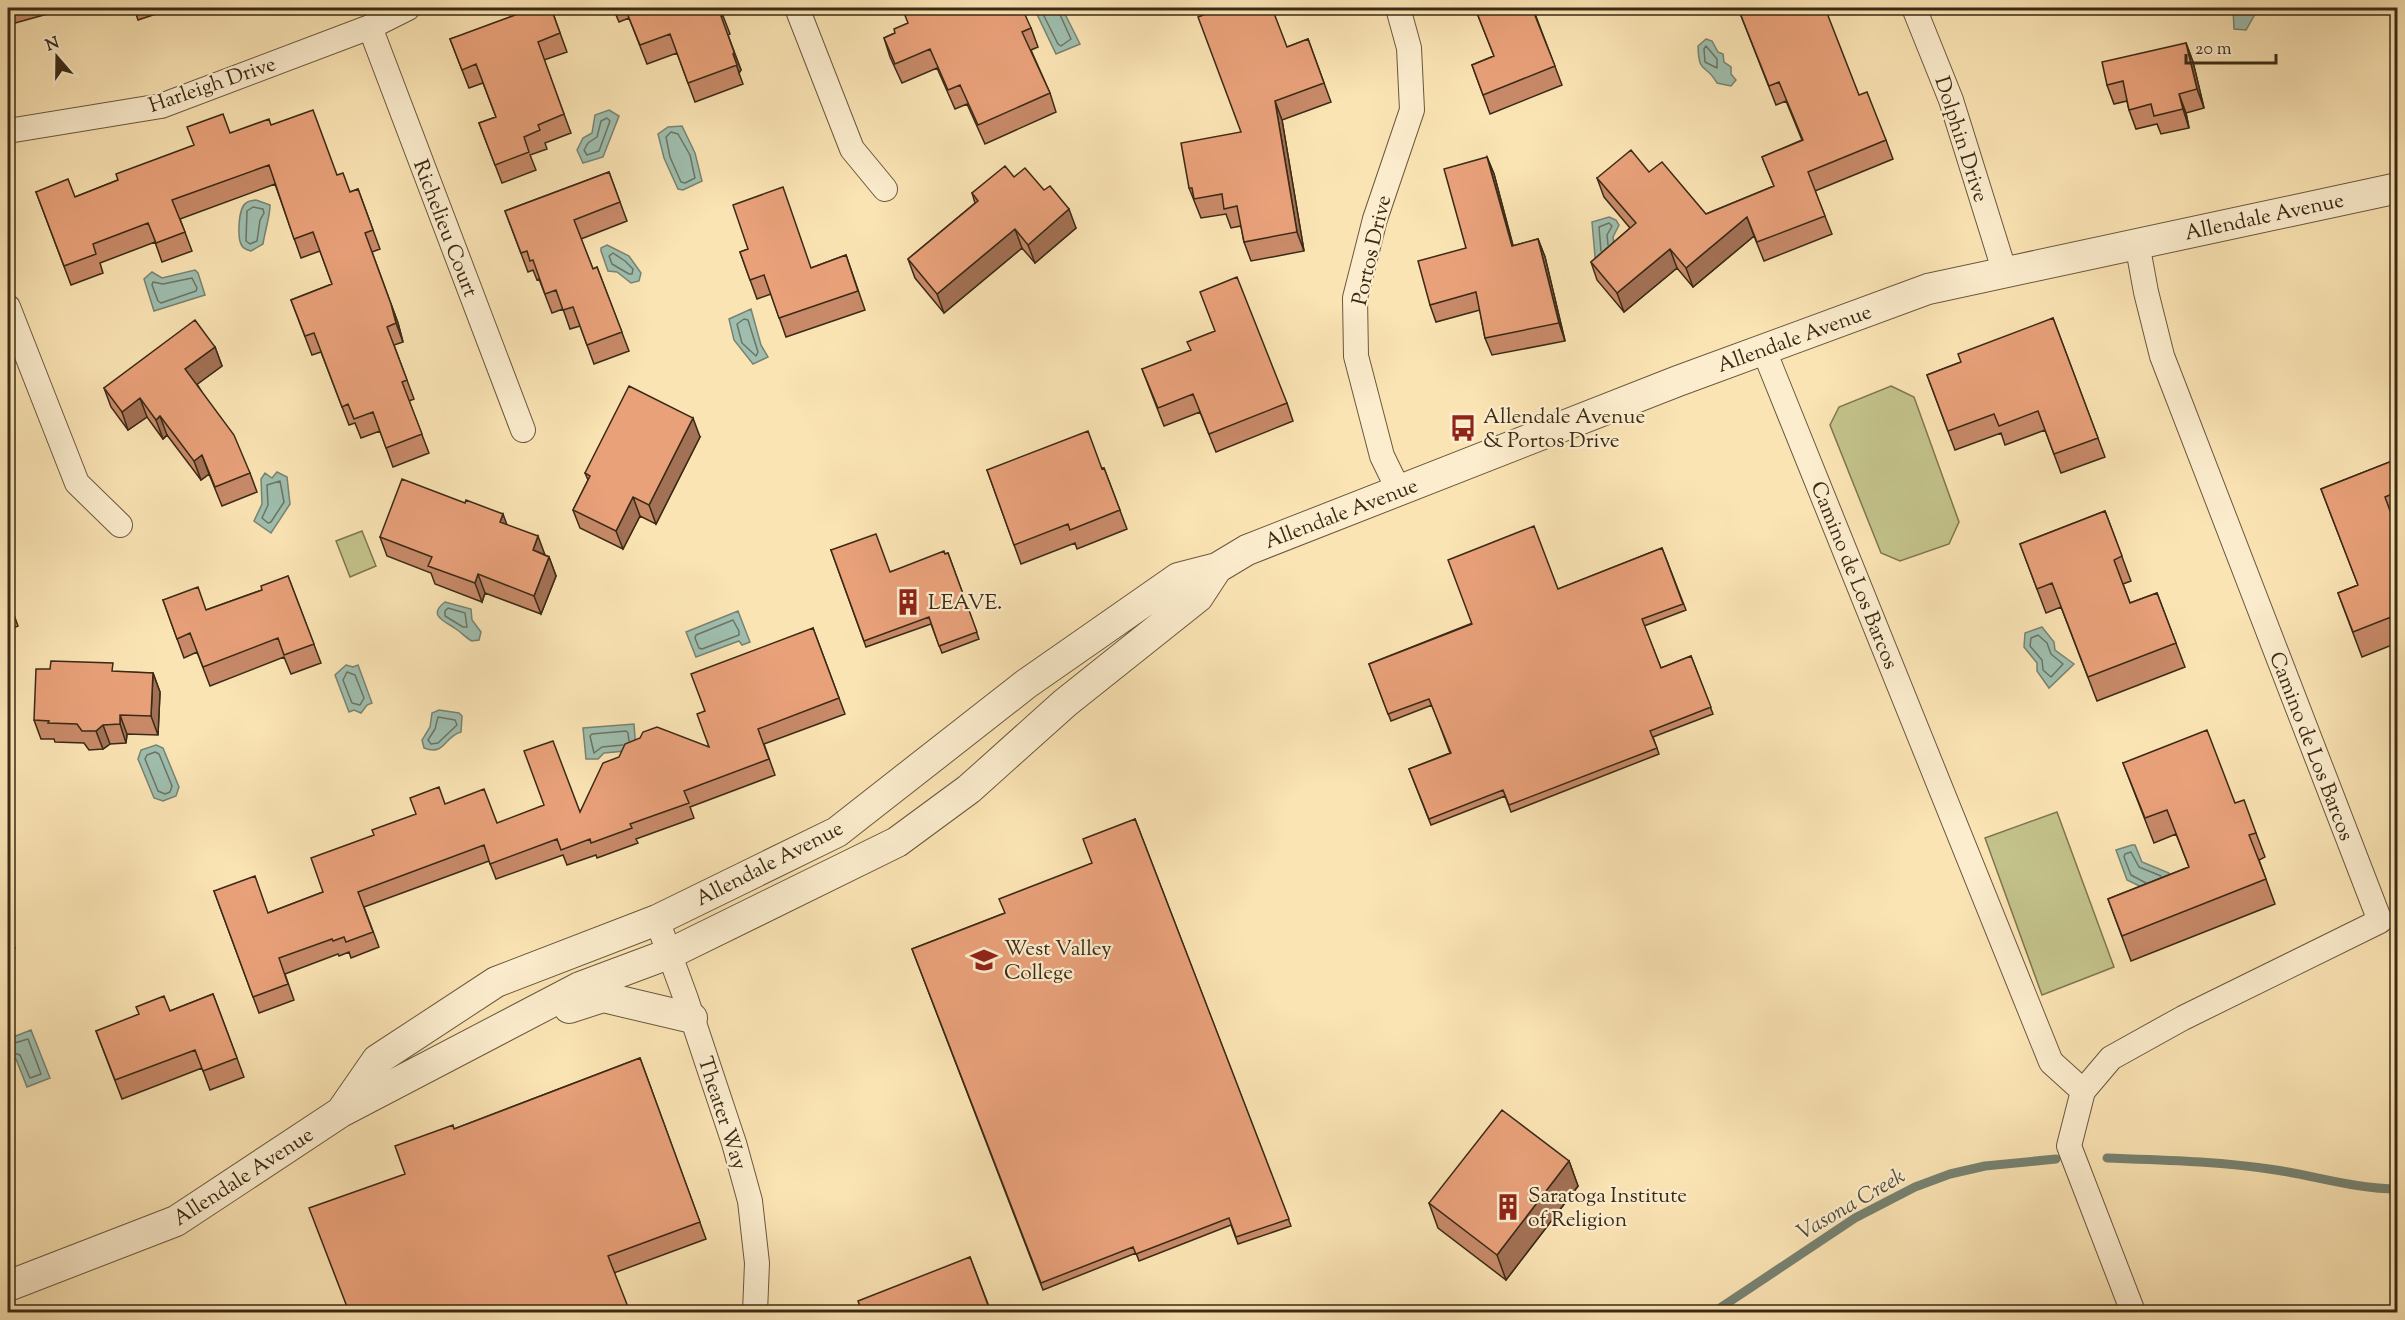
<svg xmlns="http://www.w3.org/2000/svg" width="2405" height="1320" viewBox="0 0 2405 1320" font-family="'Sorts Mill Goudy',serif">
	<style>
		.green { fill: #c3c28a; stroke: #7e7650; stroke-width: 1.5 }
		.water { fill: #9fbeaf; stroke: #778372; stroke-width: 1.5 }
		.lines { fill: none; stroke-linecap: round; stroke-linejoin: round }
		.shore { stroke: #6c7462; stroke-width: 1.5 }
		.stream { stroke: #778372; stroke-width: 9 }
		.minor-casing { stroke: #6a583e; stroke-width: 26 }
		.tertiary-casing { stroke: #6a583e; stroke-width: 32 }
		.minor { stroke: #fcedce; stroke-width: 24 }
		.tertiary { stroke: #fcedce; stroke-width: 30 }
		.wall { fill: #c88a69; stroke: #3a2a16; stroke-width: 1.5 }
		.shaded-wall { fill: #a37155; stroke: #3a2a16; stroke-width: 1.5 }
		.building { fill: #e9a17a; stroke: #3a2a16; stroke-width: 1.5 }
		.labels { text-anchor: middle; stroke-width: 4.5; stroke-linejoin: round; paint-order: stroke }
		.street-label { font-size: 21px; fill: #3a2a16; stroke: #fcedce }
		.poi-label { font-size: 21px; fill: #3a2a16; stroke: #fcedce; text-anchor: start }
		.water-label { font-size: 22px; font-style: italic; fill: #534f3c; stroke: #fcedce }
	</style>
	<rect width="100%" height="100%" fill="#fbe4b4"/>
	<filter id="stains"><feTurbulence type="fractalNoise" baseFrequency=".00333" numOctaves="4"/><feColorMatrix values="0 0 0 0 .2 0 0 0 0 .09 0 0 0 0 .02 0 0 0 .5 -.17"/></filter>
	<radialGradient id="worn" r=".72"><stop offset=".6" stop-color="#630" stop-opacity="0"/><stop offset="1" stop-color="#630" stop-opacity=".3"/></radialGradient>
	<!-- green -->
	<path class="green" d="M1891 386 1914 397 1959 522 1949 544 1900 561 1881 553 1830 425 1839 407Z
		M362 531 376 566 350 577 336 541Z
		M2057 812 2114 967 2042 995 1985 838Z"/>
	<!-- water -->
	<path class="water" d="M1034 8H1062L1080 44 1056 54Z
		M2233 8H2251L2254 16 2246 30 2234 29Z
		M1706 39 1712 41 1718 52 1723 54 1724 62 1731 67V74L1736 80 1731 86 1717 83C1705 62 1699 76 1698 46Z
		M609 110 619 116 603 157 583 163 577 150 583 138 592 133 595 115Z
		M668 127 682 126 695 153 702 181 683 190 678 189 664 158 658 134Z
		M256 200 270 205C270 217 265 230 263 244L251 251C247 250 244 249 242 246 237 239 238 208 246 203 249 200 252 201 256 200Z
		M1609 217 1616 220 1619 225 1613 237 1615 250 1596 268 1592 222Z
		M607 245 629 256 641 273 639 281 631 283 617 272 608 271 601 251V248Z
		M195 270 198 273 205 295 154 311 144 279 152 272 162 278Z
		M751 309 761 345 768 357 753 364 734 340 729 319Z
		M277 472 287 477 290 504 271 533 254 521 262 504 261 479 265 473 272 478Z
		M445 602 471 609 472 620 481 632 479 640 472 641C466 638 462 633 456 629 447 622 426 616 445 602Z
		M738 611 750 642 742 645 739 641 696 657 686 632Z
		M2042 627 2054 642 2055 650 2074 664 2049 688 2037 671V663L2024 647 2025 633Z
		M346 665 353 667 358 665 372 703 367 705 361 713 354 710 349 712 335 675Z
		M439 710 459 713 462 716 461 732C443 737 446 756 424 748L422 740 430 727 432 713Z
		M634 724 636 750 604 753 598 759H586L583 728Z
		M156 745 163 748 179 787 176 796 163 801 154 798 138 759 141 750Z
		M2132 845H2135L2142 862 2169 873 2173 886 2154 893 2127 880 2116 850Z
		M31 1030 50 1078 27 1087 16 1059 9 1056 8 1039Z"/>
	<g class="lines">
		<!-- shore -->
		<path class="shore" d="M1040 8 1058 44 1061 46 1071 39 1057 8
			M1706 46 1717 59V68L1705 62 1704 49Z
			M607 118 610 121 599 151 587 155 584 150 588 143 597 137 601 121Z
			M671 132 678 134 690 155 695 178 685 183 681 182 670 157 666 137Z
			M253 207 263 209 264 213 260 220 257 241 250 244 246 241 247 211Z
			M1601 251 1599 227 1609 223 1612 226 1607 235 1608 245
			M613 253 625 261 633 269 632 274H629L612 264 609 256Z
			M192 278 197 288 196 291 161 303 158 301 152 285 153 282 163 284Z
			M744 319 748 320 758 352 756 356 742 343 737 324Z
			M280 481 284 502 271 522 268 523 262 518 268 505 267 485Z
			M448 608 465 613 467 627H463L445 616V611Z
			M733 620 739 631V635L702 649 699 648 695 638 696 635Z
			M2038 635 2047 643 2051 654 2063 664 2051 677 2043 670 2042 660 2030 646 2031 638Z
			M347 672 355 675 364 698 360 705 352 703 343 680Z
			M438 717 455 720 457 725 438 743 431 744 428 740 435 729Z
			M623 745 602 747 594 753 590 736 592 734 626 731 628 733 629 741
			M155 752 159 754 172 786 170 792 165 794 158 791 145 759 147 755Z
			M2146 883 2131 875 2124 857 2125 854 2131 852 2139 867 2161 876
			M8 1045 28 1039 41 1074 30 1078 20 1055 8 1051"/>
		<!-- stream -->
		<path class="stream" d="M2107 1158C2163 1160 2219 1161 2276 1170 2316 1176 2356 1189 2398 1189
			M1714 1312 1855 1218 1915 1187 1950 1174 1985 1166 2056 1159"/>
		<defs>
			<path id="minor" d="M797 8 852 149 885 189
				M1398 8 1409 48 1412 110 1375 219 1355 298 1356 356 1382 456 1399 491
				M1914 8 1951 100 2005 273
				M370 27 523 430
				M8 131 161 106 370 27 408 8
				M8 307 77 483 120 525
				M1763 348 2051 1062 2083 1091
				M657 920 686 999 734 1143 750 1201 757 1263 755 1312
				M2133 1312 2069 1146 2083 1091 2111 1058 2183 1018 2380 921 2162 356 2146 292 2137 243"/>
			<path id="tertiary" d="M569 1008 603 997 692 1018
				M341 1112 377 1060 496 982 657 920 837 832 1026 684 1178 578 1217 568 1247 550 1678 381 1928 289 2398 188
				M8 1286 176 1221 341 1112 580 987 671 953 897 842 969 789 1065 703 1198 597 1217 568"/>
		</defs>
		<!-- minor casing -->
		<use href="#minor" class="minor-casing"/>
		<!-- tertiary casing -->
		<use href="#tertiary" class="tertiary-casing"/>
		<!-- minor -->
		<use href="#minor" class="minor"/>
		<!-- tertiary -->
		<use href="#tertiary" class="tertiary"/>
	</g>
	<!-- wall -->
	<path class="wall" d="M8 8H69L8 25Z
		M134 8H174L138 20Z
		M551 8 567 52 544 60 571 133 545 143 547 149 530 155 536 170 502 183 479 123 496 117 483 83 469 88 450 39Z
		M613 8H720L730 34 728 35 741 70 739 73 743 84 695 102 677 53 647 64 629 18 619 22Z
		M1475 8H1543L1534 11 1562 85 1490 114 1472 65 1494 56Z
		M1738 8 1859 95 1886 140 1893 159 1815 191 1832 234 1764 261 1754 236 1693 287 1677 268 1624 312 1597 280 1591 262 1630 228 1604 197 1597 178 1649 172 1706 214 1774 186 1762 157 1802 140 1786 101 1776 105Z
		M931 12 1031 28 1038 47 1031 50 1050 93 1056 112 985 144 967 104 955 109 937 68 902 83 890 57 884 38 895 33 908 23Z
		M1308 39 1331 102 1282 120 1304 251 1251 261 1244 242 1241 226 1231 228 1226 214 1201 218 1189 188 1241 132 1287 47Z
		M2186 43 2193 62 2204 108 2186 113 2189 128 2161 134 2157 124 2136 129 2129 110 2127 101 2114 104 2107 85Z
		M271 125 337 175 350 192 358 189 380 249 372 252 398 323 403 342 394 345 414 399 409 401 429 453 393 467 380 431 361 438 355 423 349 425 321 352 312 355 291 300 332 284 320 251 301 258 275 184 180 219 192 251 162 262 155 242 100 263 103 273 71 285 36 192 75 197 118 180 230 133Z
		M1487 157 1494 174 1513 246 1538 239 1545 257 1565 341 1492 355 1485 338 1480 310 1436 322 1430 305 1466 248Z
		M609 172 627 221 581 239 593 269 597 267 629 351 594 364 580 326 570 329 563 309 552 313 539 279 537 280 533 270 528 272 505 211Z
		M1014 177 1076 228 1035 263 1022 248 944 313 915 278 908 259 975 203 972 193Z
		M748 249 811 268 846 255 865 310 786 337 771 294 757 299 740 252Z
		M2053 318 2105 457 2061 473 2045 430 2005 445 2001 433 1955 450 1927 375 1961 362Z
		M215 347 222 366 197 384 250 473 257 492 222 506 209 474 201 480 167 435 163 439 147 417 128 430 111 407 104 388Z
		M1142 369 1287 403 1293 421 1216 452 1200 412 1164 426Z
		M700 437 656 524 640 516 623 549 580 528 573 510 588 480 585 473Z
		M2397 459V520L2394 521 2397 530V643L2362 657 2338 593 2358 585 2321 489Z
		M1104 468 1127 529 1077 549 1075 543 1021 564 987 470Z
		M2105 511 2131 581 2123 584 2130 603 2157 593 2185 667 2097 701 2061 607 2046 613 2020 544Z
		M506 524 545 555 549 557 556 576 541 614 485 593 482 602 435 584 431 573 387 556 380 537Z
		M8 525 14 543 8 546Z
		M1662 548 1686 610 1644 626 1661 668 1691 656 1713 714 1653 737 1659 754 1511 812 1505 796 1431 825 1409 769 1450 753 1432 705 1391 721 1369 664Z
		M831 550 890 572 948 553 979 639 942 653 931 624 866 647Z
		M288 576 321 663 291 674 284 657 210 686 197 652 184 658 163 600 206 610 262 590Z
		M8 598 18 626 8 630Z
		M813 628 845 714 764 744 775 775 690 807 694 818 636 839 638 843 597 858 596 855 567 865 563 855 496 879 489 861 364 907 379 947 351 958 349 952 339 956 338 954 285 974 294 1000 259 1013 214 891 268 913 323 892 374 835 445 804 497 823 580 812 709 747 704 711Z
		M116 672 153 673 160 692 158 735 127 734 126 743 110 744 103 749 89 750 84 743 55 742 54 739H41L34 720Z
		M2123 763 2235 803 2256 833 2265 857 2259 860 2275 904 2131 961 2108 899 2189 867 2176 834 2154 843Z
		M1135 819 1291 1226 1238 1244 1231 1225 1139 1261 1136 1253 1043 1290 912 949 1005 913 1092 863Z
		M8 928 15 948 8 950Z
		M213 994 244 1077 210 1090 202 1068 122 1099 96 1031 170 1011Z
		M640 1058 706 1239 614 1273 454 1129Z
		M8 1144 13 1159 8 1161Z
		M1569 1161 1578 1186 1506 1280 1438 1228 1429 1203Z
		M970 1257 991 1312H862Z"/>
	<!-- shaded-wall -->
	<path class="shaded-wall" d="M2186 43 2193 62 2204 108 2197 89Z
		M734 52 741 70 739 73 733 54Z
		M2179 94 2186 113 2189 128 2183 109Z
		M1275 101 1282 120 1304 251 1297 232Z
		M1487 157 1494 174 1518 264 1512 246Z
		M1069 209 1076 228 1035 263 1028 245Z
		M1747 217 1754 236 1693 287 1686 268Z
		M1015 229 1022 248 944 313 937 294Z
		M1538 239 1545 257 1565 341 1559 323Z
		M1670 249 1677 268 1624 312 1617 293Z
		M391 304 398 323 403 342 396 323Z
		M215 347 222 366 192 388 185 369Z
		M140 398 147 417 128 430 122 412Z
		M160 416 167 435 163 439 156 420Z
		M693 418 700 437 656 524 649 505Z
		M202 455 209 474 201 480 194 461Z
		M633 497 640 516 623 549 616 531Z
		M503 514 510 533 500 522Z
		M538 536 545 555 533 550Z
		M549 557 556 576 541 614 534 596Z
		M478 574 485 593 482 602 475 583Z
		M153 673 160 692 158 735 151 716Z
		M120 715 127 734 126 743 120 724Z
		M103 725 110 744 103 749 96 731Z
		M1569 1161 1578 1186 1506 1280 1497 1255Z"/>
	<!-- building -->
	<path class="building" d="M534 8H551L560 33 538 42 564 114 538 125 540 130 524 137 529 152 495 165 479 123 496 117 476 64 462 70 450 39Z
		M625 8H720L723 16H721L734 52 733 54 737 65 688 83 670 34 640 45Z
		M902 8H930L931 12 941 8H1022L1031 28 1022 32 1050 93 978 125 960 85 948 90 930 49 895 64 884 38 895 33 894 29 908 23Z
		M1215 8H1272L1287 47 1308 39 1324 83 1275 101 1297 232 1244 242 1237 206 1224 209 1222 194 1194 199 1192 188H1189L1181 143 1241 132 1198 17 1216 10Z
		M1475 8H1532L1555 66 1483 95 1472 65 1494 56Z
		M1738 8H1825L1859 95 1867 92 1886 140 1808 172 1825 216 1757 242 1747 217 1686 268 1670 249 1617 293 1591 262 1636 223 1597 178 1631 150 1649 172 1662 162 1706 214 1774 186 1762 157 1803 140 1779 82 1769 86Z
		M2186 43 2197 89 2179 94 2183 109 2154 116 2151 104 2129 110 2123 81 2107 85 2102 62Z
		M313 110 337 175 343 173 350 192 358 189 373 230 365 233 391 304 396 323 387 327 407 380 402 382 422 434 386 448 373 412 354 419 348 404 342 407 314 333 305 336 291 300 332 284 313 232 294 239 269 165 172 200 185 232 156 243 148 223 93 244 96 254 64 266 36 192 68 179 75 197 118 180 116 174 194 145 187 127 223 114 230 133 269 119 271 125Z
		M1487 157 1512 246 1538 239 1559 323 1485 338 1476 292 1430 305 1418 261 1466 248 1444 169Z
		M1005 166 1014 177 1025 168 1044 190 1050 186 1069 209 1028 245 1015 229 937 294 908 259 978 201 972 193Z
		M609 172 620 202 574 220 593 269 597 267 622 332 587 345 573 307 563 310 556 290 545 294 533 260 530 261 527 251 521 253 505 211Z
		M783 187 811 268 846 255 858 291 779 318 764 275 750 280 740 252 748 249 733 205Z
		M1237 277 1287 403 1209 434 1193 394 1158 408 1142 369 1191 350 1187 342 1215 331 1200 292Z
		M2053 318 2098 438 2054 454 2038 411 1999 426 1994 414 1948 431 1927 375 1961 362 1958 354Z
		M195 320 215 347 185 369 234 435 250 473 215 487 202 455 194 461 160 416 156 420 140 398 122 412 104 388Z
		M629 386 693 418 649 505 633 497 616 531 573 510 590 476 585 473Z
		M1088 431 1102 469 1104 468 1120 510 1070 530 1068 524 1014 545 987 470Z
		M2397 459V492L2385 497 2397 530V633L2391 617 2353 632 2338 593 2358 585 2321 489Z
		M402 479 465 503 466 500 503 514 500 522 538 536 533 550 549 557 534 596 478 574 475 583 428 566 432 557 380 537Z
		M2105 511 2122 556 2114 560 2130 603 2157 593 2176 643 2088 677 2052 583 2037 589 2020 544Z
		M1534 526 1558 589 1662 548 1683 604 1642 619 1661 668 1691 656 1711 707 1650 731 1657 748 1509 805 1503 790 1429 819 1409 769 1451 753 1429 699 1388 714 1369 664 1472 624 1448 560Z
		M876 534 890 572 944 551 945 554 948 553 977 632 939 646 929 617 864 641 831 550Z
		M288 576 314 644 284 655 278 638 203 667 190 633 177 639 163 600 198 587 206 610 262 590 261 586Z
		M8 598 11 607 8 608Z
		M813 628 839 698 758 729 769 759 684 791 689 803 630 824 632 828 591 843 590 839 561 850 557 839 490 864 484 845 358 892 373 932 346 942 344 937 333 941 332 939 279 958 288 984 253 997 214 891 255 876 268 913 323 892 311 858 374 835 372 830 416 814 410 798 439 787 445 804 484 789 497 823 544 805 524 751 553 741 580 812 603 763 619 757 625 744 640 738 643 732 657 727 709 747 697 714 705 711 691 674Z
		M51 661 113 663 112 671 153 673 151 716 120 715V724L103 725 96 731H82L77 724 48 723 49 721 34 720 36 669H50Z
		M2207 730 2235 803 2244 800 2256 833 2249 835 2266 879 2122 936 2108 899 2189 867 2167 810 2145 818 2123 763Z
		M1135 819 1289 1219 1236 1237 1229 1218 1136 1254 1133 1247 1041 1283 912 949 1005 913 999 899 1092 863 1083 839Z
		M213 994 237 1058 203 1071 195 1050 115 1080 96 1031 139 1014 136 1007 164 996 170 1011Z
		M640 1058 700 1222 608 1256 630 1312H349L309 1208 405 1174 395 1146 453 1125 454 1129Z
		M1502 1110 1569 1161 1497 1255 1429 1203Z
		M970 1257 988 1305 970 1312H862L858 1301Z"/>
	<!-- icons -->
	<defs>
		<symbol id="bus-bare" viewBox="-9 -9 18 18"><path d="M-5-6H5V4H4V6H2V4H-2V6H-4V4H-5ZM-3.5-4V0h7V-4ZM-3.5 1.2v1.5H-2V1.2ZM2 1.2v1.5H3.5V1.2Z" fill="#8f2418" stroke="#fcedce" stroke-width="2.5" paint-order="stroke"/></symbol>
		<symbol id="building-bare" viewBox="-9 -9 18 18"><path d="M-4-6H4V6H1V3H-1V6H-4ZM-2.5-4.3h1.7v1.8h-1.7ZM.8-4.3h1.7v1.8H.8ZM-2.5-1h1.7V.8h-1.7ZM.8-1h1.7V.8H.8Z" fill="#8f2418" stroke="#fcedce" stroke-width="2.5" paint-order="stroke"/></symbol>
		<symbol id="university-bare" viewBox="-9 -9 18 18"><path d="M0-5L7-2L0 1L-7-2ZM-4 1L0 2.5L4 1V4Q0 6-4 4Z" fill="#8f2418" stroke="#fcedce" stroke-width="2.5" paint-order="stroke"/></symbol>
	</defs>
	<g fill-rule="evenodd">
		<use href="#bus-bare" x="1444" y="409" width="38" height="38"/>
		<use href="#building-bare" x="889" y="583" width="38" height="38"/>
		<use href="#university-bare" x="965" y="941" width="38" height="38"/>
		<use href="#building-bare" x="1489" y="1188" width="38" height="38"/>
	</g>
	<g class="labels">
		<!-- street labels -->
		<g class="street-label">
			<text transform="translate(212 84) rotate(-19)" y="7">Harleigh Drive</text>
			<text transform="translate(1962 139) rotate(72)" y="7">Dolphin Drive</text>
			<text transform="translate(2264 216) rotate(-12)" y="7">Allendale Avenue</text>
			<text transform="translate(446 228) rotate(69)" y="7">Richelieu Court</text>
			<text transform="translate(1371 250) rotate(-77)" y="7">Portos Drive</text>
			<text transform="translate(1794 338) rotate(-20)" y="7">Allendale Avenue</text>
			<text transform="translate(1341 513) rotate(-21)" y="7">Allendale Avenue</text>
			<text transform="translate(1855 575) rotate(68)" y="7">Camino de Los Barcos</text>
			<text transform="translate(2312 746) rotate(69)" y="7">Camino de Los Barcos</text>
			<text transform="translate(769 863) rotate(-27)" y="7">Allendale Avenue</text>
			<text transform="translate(723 1113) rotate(72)" y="7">Theater Way</text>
			<text transform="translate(243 1176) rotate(-33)" y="7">Allendale Avenue</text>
		</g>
		<!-- poi labels -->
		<g class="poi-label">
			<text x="1483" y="423">Allendale Avenue<tspan x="1483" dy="24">&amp; Portos Drive</tspan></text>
			<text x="928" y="609">LEAVE.</text>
			<text x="1004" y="955">West Valley<tspan x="1004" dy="24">College</tspan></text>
			<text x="1528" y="1202">Saratoga Institute<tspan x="1528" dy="24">of Religion</tspan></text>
		</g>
		<!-- water labels -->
		<g class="water-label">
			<text transform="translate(1850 1203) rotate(-30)" y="8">Vasona Creek</text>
		</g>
	</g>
	<!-- margin -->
	<rect width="2405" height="1320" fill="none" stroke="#fbe4b4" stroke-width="30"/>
	<rect x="9" y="9" width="2387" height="1302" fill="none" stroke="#3a2a16" stroke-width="3"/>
	<rect x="15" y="15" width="2375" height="1290" fill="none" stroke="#3a2a16" stroke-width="1.5"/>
	<!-- north arrow -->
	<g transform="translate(57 57) rotate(340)" stroke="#fcedce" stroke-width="4.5" paint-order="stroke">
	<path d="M0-4.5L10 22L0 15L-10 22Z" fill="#3a2a16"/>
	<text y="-9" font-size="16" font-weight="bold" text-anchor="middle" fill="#3a2a16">N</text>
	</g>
	<!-- scale -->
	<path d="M2186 54v9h90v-9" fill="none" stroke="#3a2a16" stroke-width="3"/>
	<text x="2195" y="54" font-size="18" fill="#3a2a16" stroke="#fcedce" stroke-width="4.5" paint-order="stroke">20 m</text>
	<rect width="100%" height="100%" filter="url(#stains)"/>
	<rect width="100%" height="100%" fill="url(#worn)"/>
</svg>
